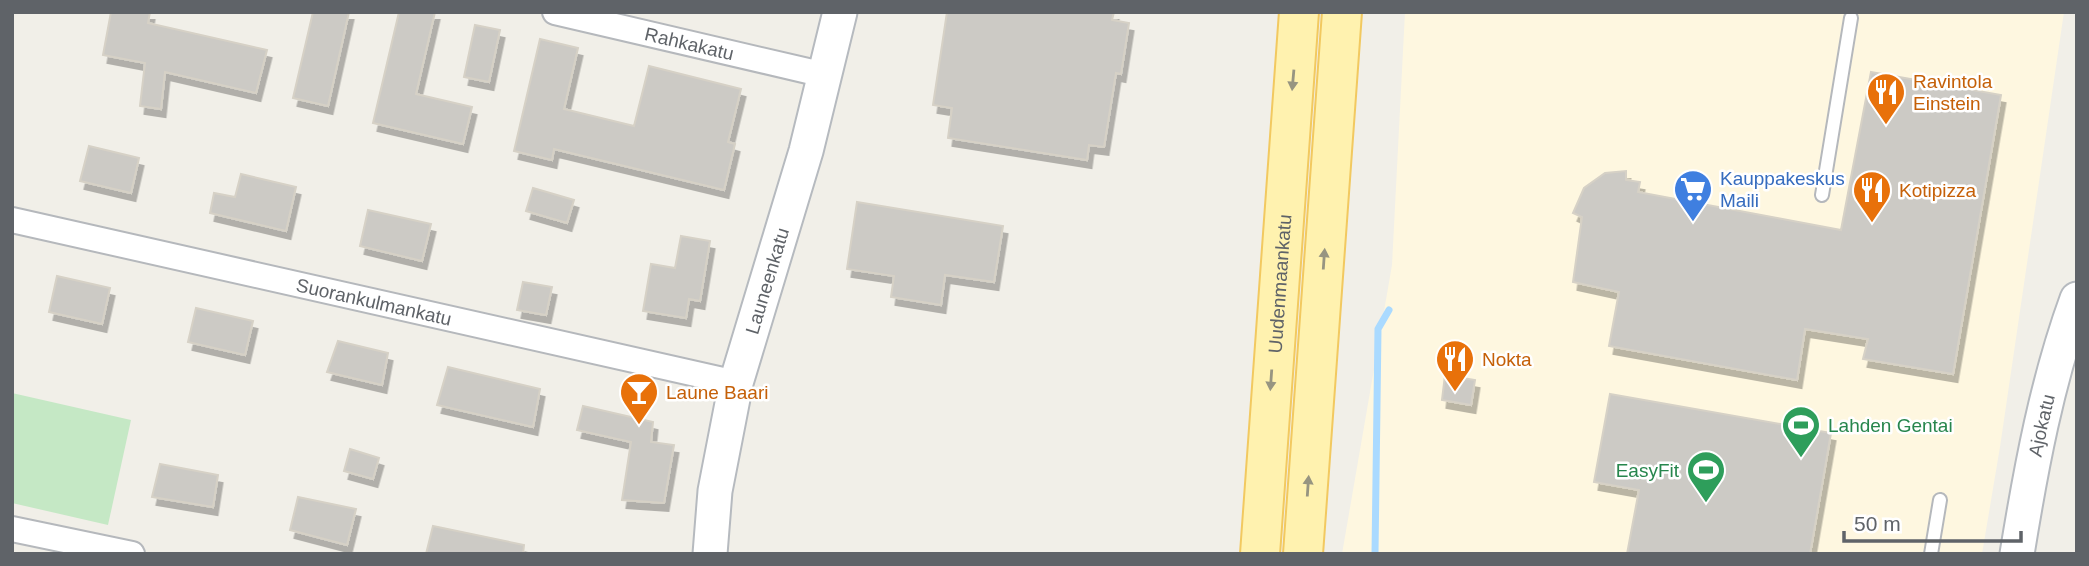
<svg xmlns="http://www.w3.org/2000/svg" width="2089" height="566" viewBox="0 0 2089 566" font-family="Helvetica,sans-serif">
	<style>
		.commercial { fill: #fef7e0 }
		.green { fill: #c5e8c5 }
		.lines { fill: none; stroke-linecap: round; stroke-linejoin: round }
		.stream { stroke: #aadaff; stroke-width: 7 }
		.building { fill: #cccac5; stroke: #d6d1c6; stroke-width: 2; filter: url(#shadow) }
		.lane-casing { stroke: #b5b8bc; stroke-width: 16 }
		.street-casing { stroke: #b5b8bc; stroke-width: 28 }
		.secondary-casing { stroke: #b6babf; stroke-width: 37 }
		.primary-casing { stroke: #f2c960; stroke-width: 42 }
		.lane { stroke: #fff; stroke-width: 12 }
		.street { stroke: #fff; stroke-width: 24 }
		.secondary { stroke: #fff; stroke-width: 33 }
		.primary { stroke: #fff2af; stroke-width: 38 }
		.oneway { fill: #979581 }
		.labels { text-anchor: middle; stroke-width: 5; stroke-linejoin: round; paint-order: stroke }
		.street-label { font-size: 19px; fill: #5f6368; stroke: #fff }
		.food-label { font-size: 19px; fill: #c56008; stroke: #fff; text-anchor: start }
		.shop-label { font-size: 19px; fill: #366cbe; stroke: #fff; text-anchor: start }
		.leisure-label { font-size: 19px; fill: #27864d; stroke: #fff; text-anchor: start }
	</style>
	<defs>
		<filter id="shadow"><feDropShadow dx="4.5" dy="8" stdDeviation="0" flood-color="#0004"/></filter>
	</defs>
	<rect width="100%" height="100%" fill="#f1efe8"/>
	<!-- commercial -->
	<path class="commercial" d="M1405 12H2064L2000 447 1982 554H1342L1392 265Z"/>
	<!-- green -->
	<path class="green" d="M12 393 131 420 108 525 12 503Z"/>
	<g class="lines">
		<!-- stream -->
		<path class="stream" d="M1375 554 1378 329 1389 310"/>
	</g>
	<!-- building -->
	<path class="building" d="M111 12H150L148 23 267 50 256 93 165 72 161 109 140 106 145 63 103 55Z
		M313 12H349L328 106 293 98Z
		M399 12H435L416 94 472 107 463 144 373 123Z
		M947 12H1114L1112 20 1129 23 1121 74 1116 73 1104 147 1089 145 1087 160 948 138 952 108 933 105Z
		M475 25 500 30 489 82 464 77Z
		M540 39 578 48 564 109 634 126 649 66 741 89 728 142 735 144 724 190 554 149 552 160 514 151Z
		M1871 72 2001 95 1953 374 1863 359 1868 339 1805 329 1797 380 1609 346 1619 292 1573 282 1582 217 1573 213 1584 188 1605 173 1626 171V180L1640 182 1638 192 1841 230Z
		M89 146 139 158 131 193 80 181Z
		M241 174 296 187 286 231 210 213 214 193 235 197Z
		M533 188 574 200 567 223 526 211Z
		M857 202 1003 226 994 282 945 275 941 305 891 297 894 276 847 269Z
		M368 210 431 224 422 261 360 246Z
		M681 236 710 241 700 301 689 299 686 318 643 311 651 264 675 268Z
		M57 276 110 288 102 324 49 312Z
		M523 282 552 287 546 315 517 310Z
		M196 308 253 321 245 355 188 342Z
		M338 341 388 353 382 385 327 372Z
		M448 367 540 389 533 427 437 405Z
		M1445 375 1475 380 1471 405 1442 400Z
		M1610 394 1831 433 1810 554H1627L1639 490 1594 482Z
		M583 406 653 422 651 442 674 445 664 503 622 500 631 442 577 430Z
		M350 449 379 458 373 479 344 471Z
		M160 464 218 475 213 507 152 497Z
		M298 497 356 509 347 545 290 530Z
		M433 526 524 545 523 554H426Z"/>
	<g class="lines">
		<defs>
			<path id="lane" d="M1822 195 1851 18
				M1931 554 1940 500"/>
			<g id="street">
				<path id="s1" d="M555 12 825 75"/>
				<path id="s2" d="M12 220 736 383"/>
				<path d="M12 529 132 554"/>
			</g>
			<g id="secondary">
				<path id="s3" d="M710 554 715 491 736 383 806 151 840 12"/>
				<path id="s4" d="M2017 554C2031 468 2047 381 2077 299"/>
			</g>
			<g id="primary">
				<path id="s5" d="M1260 554 1299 12"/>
				<path d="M1303 554 1342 12"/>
			</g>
		</defs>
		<!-- lane casing -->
		<use href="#lane" class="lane-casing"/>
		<!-- street casing -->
		<use href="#street" class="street-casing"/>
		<!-- secondary casing -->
		<use href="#secondary" class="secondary-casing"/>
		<!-- primary casing -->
		<use href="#primary" class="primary-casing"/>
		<!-- lane -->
		<use href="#lane" class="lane"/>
		<!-- street -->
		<use href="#street" class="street"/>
		<!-- secondary -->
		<use href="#secondary" class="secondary"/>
		<!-- primary -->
		<use href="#primary" class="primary"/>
	</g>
	<!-- one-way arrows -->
	<defs><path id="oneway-solid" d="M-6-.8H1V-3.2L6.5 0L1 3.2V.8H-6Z" transform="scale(1.75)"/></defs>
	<g class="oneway">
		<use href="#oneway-solid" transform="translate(1293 80) rotate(95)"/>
		<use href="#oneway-solid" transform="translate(1324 259) rotate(-86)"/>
		<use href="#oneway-solid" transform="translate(1271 380) rotate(94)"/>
		<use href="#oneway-solid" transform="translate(1308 486) rotate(-86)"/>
	</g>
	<!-- icons -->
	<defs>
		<symbol id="restaurant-pin" viewBox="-11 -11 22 30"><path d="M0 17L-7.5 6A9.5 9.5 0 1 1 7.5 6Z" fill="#e8710a" stroke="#fff"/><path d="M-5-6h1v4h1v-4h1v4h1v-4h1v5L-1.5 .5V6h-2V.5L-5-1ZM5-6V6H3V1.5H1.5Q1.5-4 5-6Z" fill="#fff"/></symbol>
		<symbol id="supermarket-pin" viewBox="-11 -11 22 30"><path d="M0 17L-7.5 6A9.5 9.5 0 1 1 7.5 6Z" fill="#3f7fe0" stroke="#fff"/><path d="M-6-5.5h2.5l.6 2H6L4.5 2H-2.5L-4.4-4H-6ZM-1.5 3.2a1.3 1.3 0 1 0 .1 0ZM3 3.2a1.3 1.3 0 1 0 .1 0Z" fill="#fff"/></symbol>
		<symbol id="bar-pin" viewBox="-11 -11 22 30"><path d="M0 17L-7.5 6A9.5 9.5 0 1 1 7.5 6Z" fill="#e8710a" stroke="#fff"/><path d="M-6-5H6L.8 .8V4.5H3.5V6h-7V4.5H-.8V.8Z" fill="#fff"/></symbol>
		<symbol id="stadium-pin" viewBox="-11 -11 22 30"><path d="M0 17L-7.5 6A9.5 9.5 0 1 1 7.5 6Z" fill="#2e9e5b" stroke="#fff"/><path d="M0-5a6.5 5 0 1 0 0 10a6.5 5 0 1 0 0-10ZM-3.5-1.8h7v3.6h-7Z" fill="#fff"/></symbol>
	</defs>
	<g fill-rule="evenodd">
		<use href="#restaurant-pin" x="1864" y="70" width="44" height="60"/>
		<use href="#supermarket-pin" x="1671" y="167" width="44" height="60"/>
		<use href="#restaurant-pin" x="1850" y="168" width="44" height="60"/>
		<use href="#restaurant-pin" x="1433" y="337" width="44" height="60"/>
		<use href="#bar-pin" x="617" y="370" width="44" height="60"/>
		<use href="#stadium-pin" x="1779" y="403" width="44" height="60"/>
		<use href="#stadium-pin" x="1684" y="448" width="44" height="60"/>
	</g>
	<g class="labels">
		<!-- street labels -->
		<g class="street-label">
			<text dy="7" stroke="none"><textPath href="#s1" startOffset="138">Rahkakatu</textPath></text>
			<text dy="7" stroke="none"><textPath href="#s3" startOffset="280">Launeenkatu</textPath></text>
			<text dy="7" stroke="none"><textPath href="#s5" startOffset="271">Uudenmaankatu</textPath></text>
			<text dy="7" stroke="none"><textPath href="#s2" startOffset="371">Suorankulmankatu</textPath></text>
			<text dy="7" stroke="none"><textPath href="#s4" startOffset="131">Ajokatu</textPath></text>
		</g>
		<!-- food labels -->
		<g class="food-label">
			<text x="1913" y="88">Ravintola<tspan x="1913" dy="22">Einstein</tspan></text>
			<text x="1899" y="197">Kotipizza</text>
			<text x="1482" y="366">Nokta</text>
			<text x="666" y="399">Laune Baari</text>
		</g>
		<!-- shop labels -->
		<g class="shop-label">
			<text x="1720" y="185">Kauppakeskus<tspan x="1720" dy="22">Maili</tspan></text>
		</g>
		<!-- leisure labels -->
		<g class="leisure-label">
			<text x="1828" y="432">Lahden Gentai</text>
			<text x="1679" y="477" text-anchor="end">EasyFit</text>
		</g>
	</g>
	<!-- border -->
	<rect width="2089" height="566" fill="none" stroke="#5f6368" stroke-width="28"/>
	<!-- scale -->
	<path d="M1844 531v10h177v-10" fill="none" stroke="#5f6368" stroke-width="3.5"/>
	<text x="1854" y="531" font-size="21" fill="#5f6368" stroke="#ffffff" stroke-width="5" paint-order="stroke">50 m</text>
</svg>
